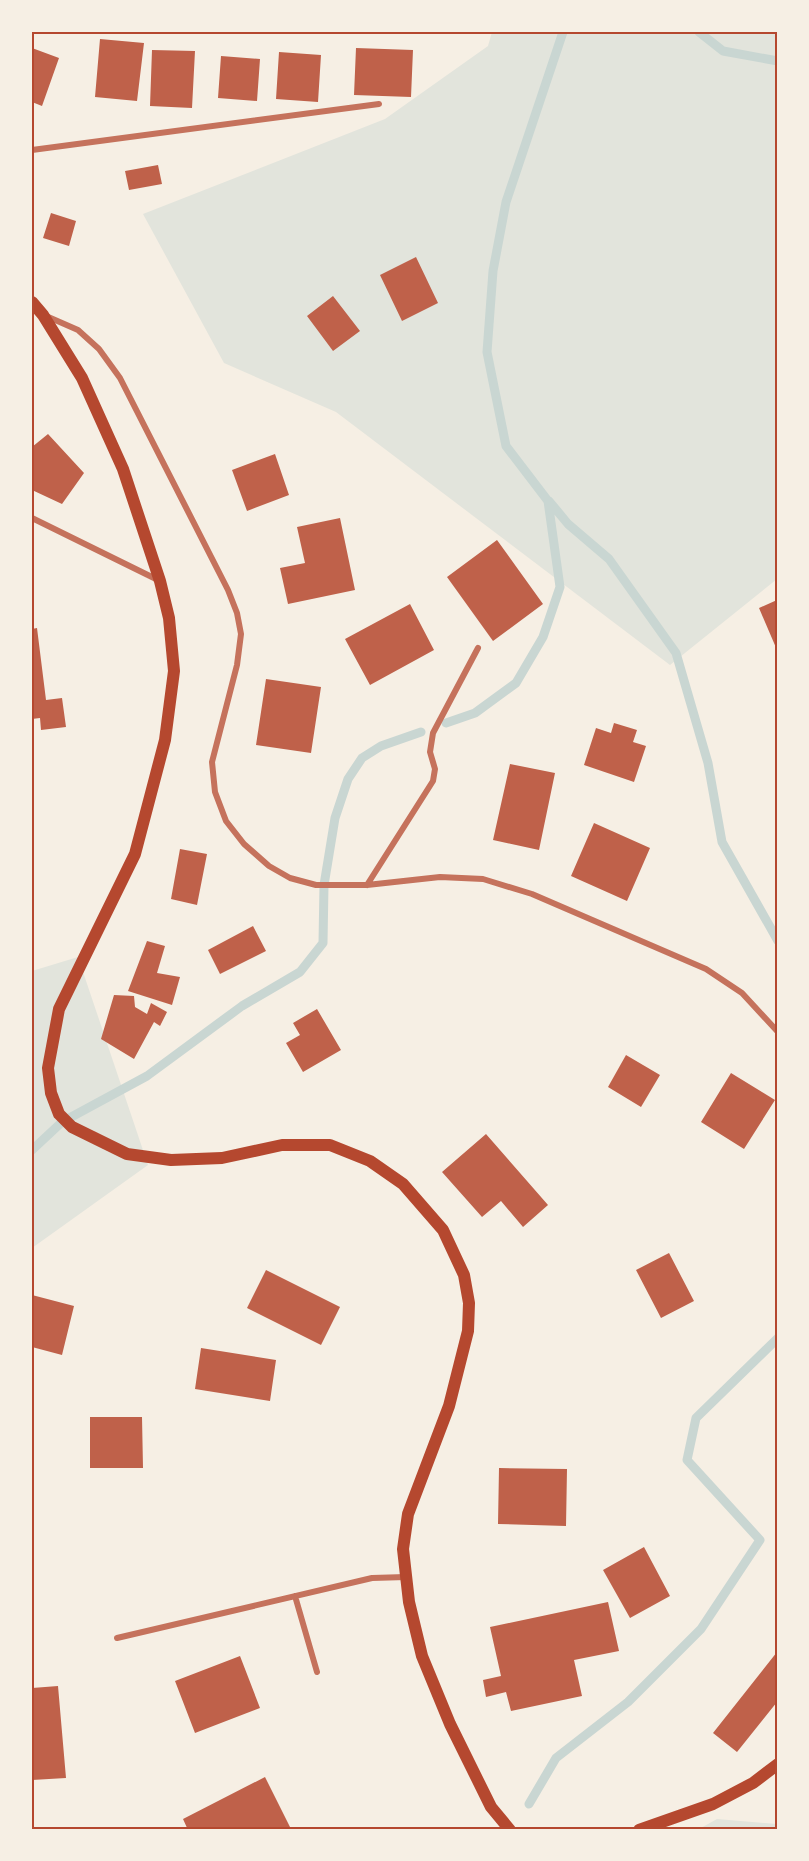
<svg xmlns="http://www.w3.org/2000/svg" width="809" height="1861" viewBox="0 0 809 1861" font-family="Inter,sans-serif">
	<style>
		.green { fill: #e2e4dc }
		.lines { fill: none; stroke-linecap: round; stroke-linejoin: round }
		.stream { stroke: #c9d6d2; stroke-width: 9 }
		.building { fill: #bf614a }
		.minor { stroke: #c5725c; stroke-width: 6 }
		.secondary { stroke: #b5482f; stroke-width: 12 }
		.neatline { fill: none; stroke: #b5482f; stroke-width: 2 }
	</style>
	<rect width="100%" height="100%" fill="#f6efe4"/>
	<!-- green -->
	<path class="green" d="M492 32H777V579L670 665 336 412 224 363 143 214 385 119 488 46Z
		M78 957 148 1165 32 1248V971Z
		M717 1819 777 1824V1829H699Z"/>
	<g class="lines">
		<!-- stream -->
		<path class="stream" d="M699 32 723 51 778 61
			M549 501 568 524 609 559 676 653 708 763 722 842 778 941
			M446 723 475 713 516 683 543 637 560 587 548 501 506 446 487 352 493 271 506 202 563 32
			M32 1150 62 1122 147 1076 242 1006 300 972 323 943 324 885 335 818 348 779 362 758 381 746 421 732
			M529 1804 556 1758 628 1702 701 1629 760 1540 687 1460 696 1418 778 1338"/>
	</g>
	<!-- building -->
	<path class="building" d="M100 39 144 43 137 101 95 97Z
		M32 48 59 58 42 106 32 102Z
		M356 48 413 50 411 97 354 95Z
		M152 50 195 51 192 108 150 106Z
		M279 52 321 55 318 102 276 99Z
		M221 56 260 59 257 101 218 98Z
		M158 165 162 184 129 190 125 171Z
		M51 213 76 221 69 246 43 238Z
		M416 257 438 303 402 321 380 275Z
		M333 296 360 331 333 351 307 316Z
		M48 434 84 473 62 504 32 490V447Z
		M275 454 289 495 247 511 232 470Z
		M340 518 355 590 288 604 280 568 305 563 297 527Z
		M497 540 543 604 493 641 447 577Z
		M777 600V650L759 608Z
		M410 604 434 650 370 685 345 639Z
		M37 628 46 700 62 698 66 727 41 730 40 718 32 719V629Z
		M266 679 321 687 311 753 256 745Z
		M614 723 637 730 633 742 646 746 634 782 584 765 596 728 611 733Z
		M510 764 555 773 539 850 493 840Z
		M594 823 650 848 627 901 571 876Z
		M180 849 207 854 197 905 171 899Z
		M253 926 266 951 220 974 208 950Z
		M147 941 165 946 157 973 180 977 172 1005 128 991Z
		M114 995 134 996 135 1007 147 1014 151 1003 167 1012 160 1026 154 1022 134 1059 101 1039Z
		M317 1009 341 1050 303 1072 286 1043 300 1035 293 1023Z
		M626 1055 660 1075 641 1107 608 1087Z
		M731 1073 775 1100 744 1149 701 1122Z
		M486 1134 548 1205 523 1227 501 1201 482 1217 442 1172Z
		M669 1253 694 1301 661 1318 636 1270Z
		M266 1270 340 1307 321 1345 247 1308Z
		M32 1295 74 1306 62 1355 32 1347Z
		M201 1348 276 1360 270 1401 195 1389Z
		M90 1417H142L143 1468H90Z
		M499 1468 567 1469 566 1526 498 1524Z
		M644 1547 670 1596 630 1618 603 1570Z
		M608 1602 619 1651 574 1660 582 1696 511 1711 506 1692 486 1697 483 1680 501 1676 490 1627Z
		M777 1652V1702L737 1752 713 1733Z
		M240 1656 260 1708 195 1733 175 1681Z
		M58 1686 66 1778 32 1780V1688Z
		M265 1777 290 1827 285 1830H188L183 1819Z"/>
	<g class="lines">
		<!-- minor -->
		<path class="minor" d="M32 150 379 104
			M46 316 78 330 99 349 120 378 228 590 237 613 241 634 237 665 212 762 215 792 226 821 244 844 269 866 290 878 316 885H367L440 877 483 879 532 894 706 969 742 993 778 1032
			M32 518 158 580
			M367 885 433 781 435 769 430 752 433 733 478 648
			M295 1596 317 1672
			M117 1638 372 1578 406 1577"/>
		<!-- secondary -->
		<path class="secondary" d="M32 302 43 315 82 378 123 469 160 581 169 618 174 671 165 740 135 854 59 1009 48 1068 51 1093 59 1114 72 1127 127 1154 171 1160 222 1158 282 1145H330L370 1161 403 1184 443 1230 464 1275 469 1303 468 1331 449 1406 408 1514 403 1549 409 1602 422 1656 450 1724 491 1807 510 1830
			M639 1830 713 1804 753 1783 778 1764"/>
	</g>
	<!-- border -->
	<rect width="809" height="1861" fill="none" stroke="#f6efe4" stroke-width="66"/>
	<rect x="33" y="33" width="743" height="1795" class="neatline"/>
</svg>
